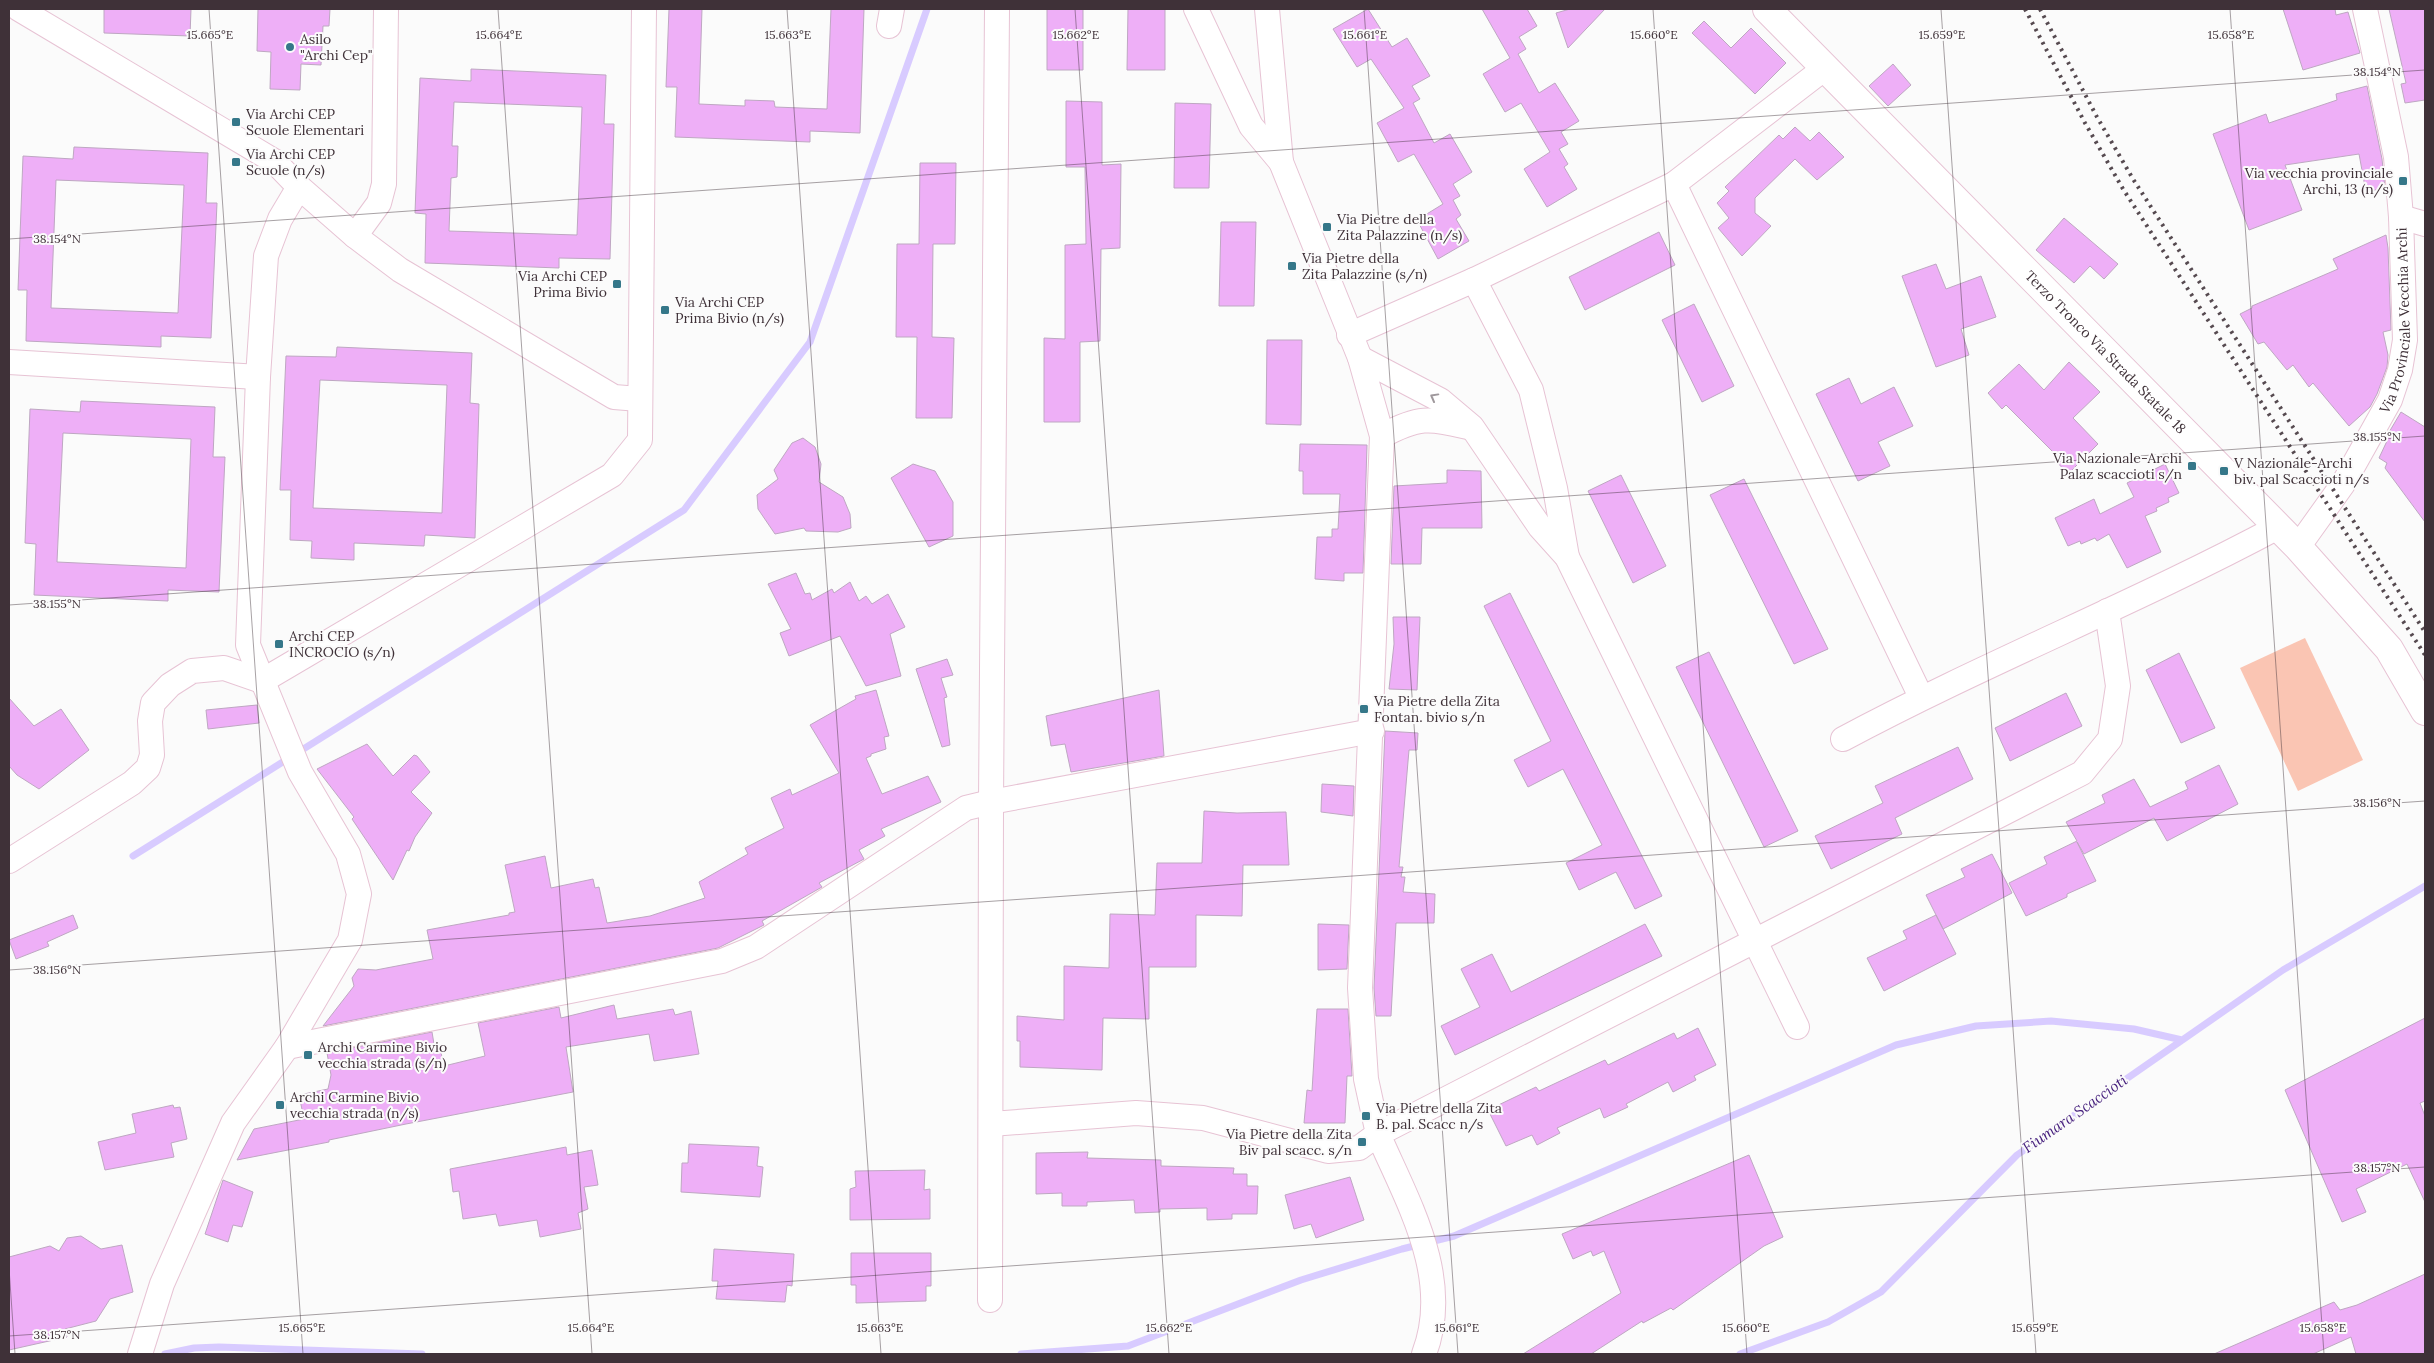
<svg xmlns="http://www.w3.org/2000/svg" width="2434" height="1363" viewBox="0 0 2434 1363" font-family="Lora,serif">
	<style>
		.green { fill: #fac5b3 }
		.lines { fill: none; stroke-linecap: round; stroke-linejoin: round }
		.stream { stroke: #d8cbff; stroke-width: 7 }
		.building { fill: #eeaff7; stroke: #bea7c2; fill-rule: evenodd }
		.minor-casing { stroke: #e7c3d4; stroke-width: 26 }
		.major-casing { stroke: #e7c3d4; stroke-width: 30 }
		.minor { stroke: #fff; stroke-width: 24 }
		.major { stroke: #fff; stroke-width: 28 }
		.rail { stroke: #564a50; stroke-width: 4; stroke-dasharray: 2.5 5; stroke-linecap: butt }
		.oneway { stroke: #9f989c }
		.ticks { fill: none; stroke: #3f3138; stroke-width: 1; stroke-opacity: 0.45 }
		.poi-dot { fill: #357789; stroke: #fbfbfb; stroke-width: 2 }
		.labels { text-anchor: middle; stroke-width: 4; stroke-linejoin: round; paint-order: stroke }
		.poi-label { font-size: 14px; fill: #3f3138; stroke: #fbfbfb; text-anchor: start }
		.street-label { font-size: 14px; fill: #3f3138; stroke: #fbfbfb }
		.water-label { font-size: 15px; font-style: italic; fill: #431c7b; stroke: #fbfbfb }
		.ticks-label { font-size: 12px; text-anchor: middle; fill: #3f3138; stroke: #fbfbfb; stroke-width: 4; stroke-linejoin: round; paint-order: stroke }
	</style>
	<rect width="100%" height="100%" fill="#fbfbfb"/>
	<!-- green -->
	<path class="green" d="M2305 638 2363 760 2298 791 2240 668Z"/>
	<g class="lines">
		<!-- stream -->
		<path class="stream" d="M133 856 684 510 810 342 927 9
			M165 1354 194 1348 219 1347 422 1354
			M1021 1354 1128 1346 1301 1280 1402 1249 1454 1236 1896 1045 1976 1026 2051 1021 2134 1029 2182 1040
			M1740 1354 1828 1322 1881 1292 2017 1155 2283 970 2425 886"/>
	</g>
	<!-- building -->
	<path class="building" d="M104 9H191L190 36 104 33Z
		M258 9H330L329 26H323L321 65 301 64 300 90 270 89 271 52 257 51Z
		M669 9H702L699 104 745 106V100L774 101 775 107 827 109 831 9H864L860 133 810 131V142L675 137 677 87H666Z
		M1047 9H1083V70H1047Z
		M1128 9H1165V70H1127Z
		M1368 9 1392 47 1407 38 1430 76 1412 86 1420 99 1413 103 1434 143 1450 134 1472 172 1453 184 1460 196 1453 200 1461 215 1456 219 1469 241 1438 259 1417 220 1443 204 1414 154 1398 162 1377 123 1404 108 1371 59 1357 67 1333 29Z
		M1482 9H1527L1537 26 1519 37 1526 49 1518 54 1539 93 1555 83 1579 121 1561 132 1568 144 1559 149 1568 164 1564 167 1577 189 1547 207 1524 169 1550 152 1521 103 1505 112 1483 74 1510 58Z
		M1570 9H1605L1568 48 1556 13Z
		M2283 9H2335L2336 15 2348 12 2360 53 2303 70Z
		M2389 9H2425V100L2405 103 2401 84 2406 83Z
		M1704 21 1731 48 1751 28 1786 63 1755 94 1692 33Z
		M1893 64 1911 85 1888 106 1869 86Z
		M471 69 606 75 604 124H614L610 259 559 258V268L425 263 426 214 415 213 420 78 471 81ZM454 102 582 107 577 235 449 231 451 178 457 177 458 146H452Z
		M2367 86 2382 159 2385 188 2366 192 2359 154 2285 165 2302 210 2249 230 2213 134 2266 114 2269 123 2337 100 2336 94Z
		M1066 101 1102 102V165L1121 164 1120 248 1101 249 1100 341 1080 342V422H1044V338L1065 339V245L1086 244 1085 167H1066Z
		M1175 103 1211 104 1209 188H1174Z
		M1795 127 1810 141 1819 132 1844 157 1817 180 1795 159 1755 198V213L1771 226 1742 256 1718 228 1729 218 1717 203 1729 191 1725 187 1779 135 1783 139Z
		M74 147 208 153 206 203H217L211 338 161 336V347L26 341 27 290H18L23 156 73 159ZM56 180 184 185 178 313 51 308Z
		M920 163H956L955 244H933L932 337 954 338 952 418H916L917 337H896L897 244H919Z
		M2064 218 2118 264 2104 279 2090 266 2074 283 2036 250Z
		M1221 222H1256L1254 306H1219Z
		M1659 232 1675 265 1585 310 1569 277Z
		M2386 235 2388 248 2391 330 2383 332 2388 355 2387 367 2377 394 2370 407 2349 426 2313 383 2309 387 2293 365 2287 370 2264 342 2258 344 2240 314 2252 308V306L2338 269 2333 259Z
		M1936 264 1946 289 1981 276 1996 317 1961 329 1969 355 1936 367 1902 276Z
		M1694 304 1734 386 1702 402 1662 320Z
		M1267 340H1302L1301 425 1266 424Z
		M337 347 472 353 470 403 479 404 475 538 425 535 424 546 354 543V560L311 558 312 541 290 540 291 490H280L286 356 336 357ZM320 380 447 385 442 513 313 508Z
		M2069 362 2100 392 2073 418 2098 444 2068 474 2054 459 2057 456 2006 405 2002 409 1988 393 2019 364 2044 390Z
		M1849 378 1861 404 1894 387 1913 426 1878 442 1890 466 1858 481 1816 394Z
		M81 401 215 407 213 457H225L219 592 168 590V601L34 595 36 544 25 543 30 409 80 412ZM63 433 191 439 186 568 57 562Z
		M2401 412 2425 427V522L2385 468 2387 463 2379 458 2387 441 2385 439Z
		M803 438 815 447 821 464 819 482 843 497 850 514 851 528 838 532 806 531 804 528 775 534 758 509 757 495 778 479 774 470 792 443Z
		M1300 444 1367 445 1363 573H1344V581L1315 579 1317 537H1332V529H1338L1340 494H1303V471H1299Z
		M913 464 935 471 953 502V536L929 547 891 478Z
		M2165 464 2179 493 2168 498 2169 502 2156 508 2157 511 2145 516 2161 552 2127 568 2109 534 2097 541 2095 538 2081 544 2080 541 2068 546 2055 518 2094 499 2100 514 2134 497 2127 483Z
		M1447 470 1481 471 1482 528H1422L1421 564H1391L1394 486 1447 483Z
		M1621 475 1666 566 1633 583 1588 491Z
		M1744 479 1828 649 1794 664 1710 495Z
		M796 573 805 594 810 593 812 600 832 589 834 593 850 582 859 601 866 596 872 604 888 594 905 627 890 634 901 676 866 686 840 636 789 656 780 633 791 629 768 584Z
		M1510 593 1662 896 1635 909 1616 872 1579 890 1566 863 1602 845 1563 769 1528 787 1514 760 1551 741 1484 606Z
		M1393 617H1420L1417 690 1389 689 1394 644Z
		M1709 652 1798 831 1764 847 1676 667Z
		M2179 653 2215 728 2181 743 2146 670Z
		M947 659 953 675 941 678 947 697 944 698 950 745 942 747 916 669Z
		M876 690 889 736 884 737 886 749 871 754V756L866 758 882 794 928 776 941 802 881 829 885 836 859 850 864 859 819 883 822 887 762 921 764 925 718 948 323 1026 354 986 352 978 358 969 376 970 433 959 427 930 509 915V913L515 912 505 865 545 856 551 888 593 879 595 888 599 887 607 923 650 916 705 898 699 882 748 854 745 848 784 828 771 798 790 789 792 795 839 773 810 725 856 699 855 696Z
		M1159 690 1164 756 1071 772 1065 744 1051 746 1046 716Z
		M2066 693 2082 726 2010 761 1995 728Z
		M9 698 34 726 61 709 89 750 39 789 17 775 9 766Z
		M257 705 259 723 208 729 206 710Z
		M1385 731 1418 733 1417 750H1409L1399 867H1403L1401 877H1405L1403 892 1435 894 1434 923H1396L1391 1016H1376L1374 988Z
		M367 744 393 776 414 755 417 756 430 772 411 792 432 813 415 837 409 851 407 850 393 880 352 819 354 817 317 769Z
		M1958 747 1973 779 1895 818 1902 834 1831 869 1815 836 1883 803 1875 786Z
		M2219 765 2238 804 2167 841 2154 818 2084 854 2077 842 2096 881 2067 894V897L2026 916 2009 883 2047 864 2044 857 2077 841 2066 822 2105 803 2102 795 2134 779 2150 807 2188 789 2185 782Z
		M1322 784 1354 786 1353 816 1321 812Z
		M1204 811 1237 813 1286 812 1289 865H1243L1242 916 1196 915V967H1149V1019L1103 1018 1102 1070 1020 1067V1041H1017V1016L1064 1020V966L1109 968 1110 914 1155 915 1157 863H1202Z
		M1992 854 2012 893 1943 929 1926 895 1965 877 1961 869Z
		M73 915 78 928 47 942 49 946 16 959 9 940Z
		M1936 915 1956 954 1884 991 1867 958 1907 939 1903 931Z
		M1318 924 1349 925 1347 969 1318 970Z
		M1645 924 1662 956 1455 1055 1441 1026 1480 1007 1461 969 1492 954 1511 992Z
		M614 1005 617 1019 673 1009 675 1015 691 1011 699 1054 654 1061 649 1034 566 1047 573 1092 406 1124 329 1140V1142L237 1160 254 1129 304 1119 299 1095 328 1089 331 1075 327 1053 432 1032 435 1050 440 1048 444 1066 485 1056 478 1023 559 1007 561 1018Z
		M1317 1009H1348L1352 1076H1347L1345 1123H1304L1307 1090 1312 1091Z
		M2425 1018V1101L2420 1103 2425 1116V1202L2407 1164 2356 1189 2366 1212 2342 1222 2285 1090Z
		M1698 1028 1716 1065 1694 1076 1696 1080 1673 1092 1668 1082 1626 1104 1628 1107 1604 1118 1600 1108 1557 1128 1560 1133 1537 1145 1532 1135 1506 1146 1488 1110 1536 1087 1539 1091 1605 1060 1608 1065 1674 1033 1677 1039Z
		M173 1105 174 1108 180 1107 187 1139 171 1143 174 1157 105 1170 98 1142 136 1133 132 1114Z
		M689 1144 759 1147 757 1166 763 1167 760 1197 681 1192 682 1163H688Z
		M566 1147 567 1155 592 1150 598 1185 584 1187 588 1209 578 1213 581 1229 540 1237 537 1220 499 1226 496 1214 463 1219 459 1191 453 1192 450 1169Z
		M1088 1152 1087 1158 1161 1160V1166L1234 1168 1233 1174H1247V1186H1258L1257 1214H1232V1219L1207 1220V1208L1160 1209V1212L1135 1213 1134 1200 1087 1202V1206H1062V1193L1036 1194V1153Z
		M1749 1155 1783 1237 1764 1246 1673 1310 1671 1308 1643 1323 1642 1321 1591 1354H1523L1621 1293 1604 1251 1593 1256 1591 1251 1573 1259 1562 1234Z
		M925 1170 924 1190 930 1189V1219L850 1220V1189L856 1187 855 1171Z
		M1350 1177 1364 1220 1316 1238 1311 1224 1294 1229 1285 1195Z
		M223 1180 253 1192 242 1227 233 1225 228 1242 205 1234Z
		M81 1236 101 1249 122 1245 133 1292 110 1299 96 1321 65 1329 67 1337 9 1350V1257L50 1246 59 1251 67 1238Z
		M714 1249 794 1254 792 1286 787 1285 785 1302 716 1299 718 1281H712Z
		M851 1253H931V1286H926V1301L856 1303V1285H851Z
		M2425 1274V1354H2356L2351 1337 2313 1354H2214L2334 1302 2340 1310 2357 1305Z"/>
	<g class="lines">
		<defs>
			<g id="minor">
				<path d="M19 9 274 161 299 187 355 236 400 270 614 397 639 399"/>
				<path d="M1196 9 1251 126 1281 162"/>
				<path d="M889 26 892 9"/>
				<path d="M1674 184 1921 697"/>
				<path d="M2401 217 2425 224"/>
				<path d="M355 236 379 203 384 184 386 9"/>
				<path d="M1474 280 1531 390 1555 488 1567 557"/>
				<path d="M1349 335 1474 280 1674 184 1825 68"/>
				<path d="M1360 358 1440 400 1472 427 1540 527 1567 557 1797 1027"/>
				<path d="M9 362 258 377"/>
				<path d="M1382 436C1419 416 1428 418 1468 427"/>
				<path id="s1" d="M2298 547 2343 484 2390 400 2400 370 2405 340 2401 217 2396 157 2365 9"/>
				<path d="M1843 739C1985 663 2136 603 2278 527"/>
				<path d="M9 861 132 783 148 768 152 755 150 721 153 703 170 685 192 671 224 668 262 681 612 475 640 440 644 9"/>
				<path d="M287 1047 722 961 756 947 966 808 991 802 1372 731"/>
				<path d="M991 1124 1136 1113 1203 1118 1328 1151 1359 1148 1378 1134 1366 1079 1360 988 1382 436 1360 358 1281 162 1267 9"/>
				<path d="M990 1300 991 802 997 9"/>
				<path d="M140 1354 162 1284 233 1123 287 1047 350 940 359 894 348 854 300 772 248 645 258 377 266 256 280 219 299 187"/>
				<path d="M1424 1354C1453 1278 1408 1203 1378 1134L2082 773 2110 739 2118 686 2107 611"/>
			</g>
			<g id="major">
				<path id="s2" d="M1767 9 2298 547 2389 649 2425 711"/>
			</g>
		</defs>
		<!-- minor casing -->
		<use href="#minor" class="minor-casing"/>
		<!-- major casing -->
		<use href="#major" class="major-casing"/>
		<!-- minor -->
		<use href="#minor" class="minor"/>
		<!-- major -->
		<use href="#major" class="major"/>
		<!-- rail -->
		<path class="rail" d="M2025 9 2085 123 2123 189 2425 655
			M2040 9 2097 117 2133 179 2425 632"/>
	</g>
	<!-- one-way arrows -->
	<defs><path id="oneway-chevron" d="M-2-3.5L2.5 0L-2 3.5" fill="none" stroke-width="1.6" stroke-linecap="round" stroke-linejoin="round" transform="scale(1.25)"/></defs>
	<use class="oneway" href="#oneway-chevron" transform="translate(1434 397) rotate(-151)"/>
	<!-- ticks -->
	<path class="ticks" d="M209 9 303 1354M498 9 592 1354M787 9 881 1354M1075 9 1169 1354M1364 9 1458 1354M1653 9 1747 1354M1941 9 2036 1354M2230 9 2324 1354M9 239 2425 70M9 605 2425 436M9 970 2425 801M9 1268 15 1354M9 1336 2425 1167"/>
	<!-- markers -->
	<g class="poi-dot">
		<circle cx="290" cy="47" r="5"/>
		<rect x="231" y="117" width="10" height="10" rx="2.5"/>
		<rect x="231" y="157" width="10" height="10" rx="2.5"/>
		<rect x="2398" y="176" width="10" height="10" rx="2.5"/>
		<rect x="1322" y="222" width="10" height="10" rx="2.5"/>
		<rect x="1287" y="261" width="10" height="10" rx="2.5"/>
		<rect x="612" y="279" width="10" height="10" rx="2.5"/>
		<rect x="660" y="305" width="10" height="10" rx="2.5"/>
		<rect x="2187" y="461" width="10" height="10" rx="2.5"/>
		<rect x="2219" y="466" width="10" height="10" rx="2.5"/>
		<rect x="274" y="639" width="10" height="10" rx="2.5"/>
		<rect x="1359" y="704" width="10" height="10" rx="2.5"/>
		<rect x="303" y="1050" width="10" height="10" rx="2.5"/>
		<rect x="275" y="1100" width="10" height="10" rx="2.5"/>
		<rect x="1361" y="1111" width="10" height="10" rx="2.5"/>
		<rect x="1357" y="1137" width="10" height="10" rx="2.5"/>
	</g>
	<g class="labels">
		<!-- poi labels -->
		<g class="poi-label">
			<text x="300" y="44">Asilo<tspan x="300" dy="16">"Archi Cep"</tspan></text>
			<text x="246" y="119">Via Archi CEP<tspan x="246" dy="16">Scuole Elementari</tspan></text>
			<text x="246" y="159">Via Archi CEP<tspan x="246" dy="16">Scuole (n/s)</tspan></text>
			<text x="2393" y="178" text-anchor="end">Via vecchia provinciale<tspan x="2393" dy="16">Archi, 13 (n/s)</tspan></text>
			<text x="1337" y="224">Via Pietre della<tspan x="1337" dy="16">Zita Palazzine (n/s)</tspan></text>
			<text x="1302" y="263">Via Pietre della<tspan x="1302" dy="16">Zita Palazzine (s/n)</tspan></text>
			<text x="607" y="281" text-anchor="end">Via Archi CEP<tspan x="607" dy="16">Prima Bivio</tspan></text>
			<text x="675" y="307">Via Archi CEP<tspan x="675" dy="16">Prima Bivio (n/s)</tspan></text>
			<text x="2182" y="463" text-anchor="end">Via Nazionale-Archi<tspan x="2182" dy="16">Palaz scaccioti s/n</tspan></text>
			<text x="2234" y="468">V Nazionale-Archi<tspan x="2234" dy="16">biv. pal Scaccioti n/s</tspan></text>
			<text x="289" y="641">Archi CEP<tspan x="289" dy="16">INCROCIO (s/n)</tspan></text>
			<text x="1374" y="706">Via Pietre della Zita<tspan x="1374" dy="16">Fontan. bivio s/n</tspan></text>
			<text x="318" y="1052">Archi Carmine Bivio<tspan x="318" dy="16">vecchia strada (s/n)</tspan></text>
			<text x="290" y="1102">Archi Carmine Bivio<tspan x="290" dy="16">vecchia strada (n/s)</tspan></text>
			<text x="1376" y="1113">Via Pietre della Zita<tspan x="1376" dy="16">B. pal. Scacc n/s</tspan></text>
			<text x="1352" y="1139" text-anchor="end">Via Pietre della Zita<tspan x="1352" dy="16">Biv pal scacc. s/n</tspan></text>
		</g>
		<!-- street labels -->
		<g class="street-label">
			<text dy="5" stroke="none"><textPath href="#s1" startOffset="254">Via Provinciale Vecchia Archi</textPath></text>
			<text dy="5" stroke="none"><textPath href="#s2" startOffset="482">Terzo Tronco Via Strada Statale 18</textPath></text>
		</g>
		<!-- water labels -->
		<g class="water-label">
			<text transform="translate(2075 1114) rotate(-35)" y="5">Fiumara Scaccioti</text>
		</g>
	</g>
	<g class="ticks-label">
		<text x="210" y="39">15.665°E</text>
		<text x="499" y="39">15.664°E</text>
		<text x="788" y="39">15.663°E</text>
		<text x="1076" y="39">15.662°E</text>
		<text x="1365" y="39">15.661°E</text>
		<text x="1654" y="39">15.660°E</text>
		<text x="1942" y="39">15.659°E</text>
		<text x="2231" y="39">15.658°E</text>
		<text x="2377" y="76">38.154°N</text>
		<text x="57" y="243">38.154°N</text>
		<text x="2377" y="441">38.155°N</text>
		<text x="57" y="608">38.155°N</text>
		<text x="2377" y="807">38.156°N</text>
		<text x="57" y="974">38.156°N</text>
		<text x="2377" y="1172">38.157°N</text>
		<text x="302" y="1332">15.665°E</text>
		<text x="591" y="1332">15.664°E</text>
		<text x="880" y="1332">15.663°E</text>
		<text x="1169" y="1332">15.662°E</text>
		<text x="1457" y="1332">15.661°E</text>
		<text x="1746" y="1332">15.660°E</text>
		<text x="2035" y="1332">15.659°E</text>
		<text x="2323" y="1332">15.658°E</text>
		<text x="57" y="1339">38.157°N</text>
	</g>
	<!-- border -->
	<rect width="2434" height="1363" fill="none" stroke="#3f3138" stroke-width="20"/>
</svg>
